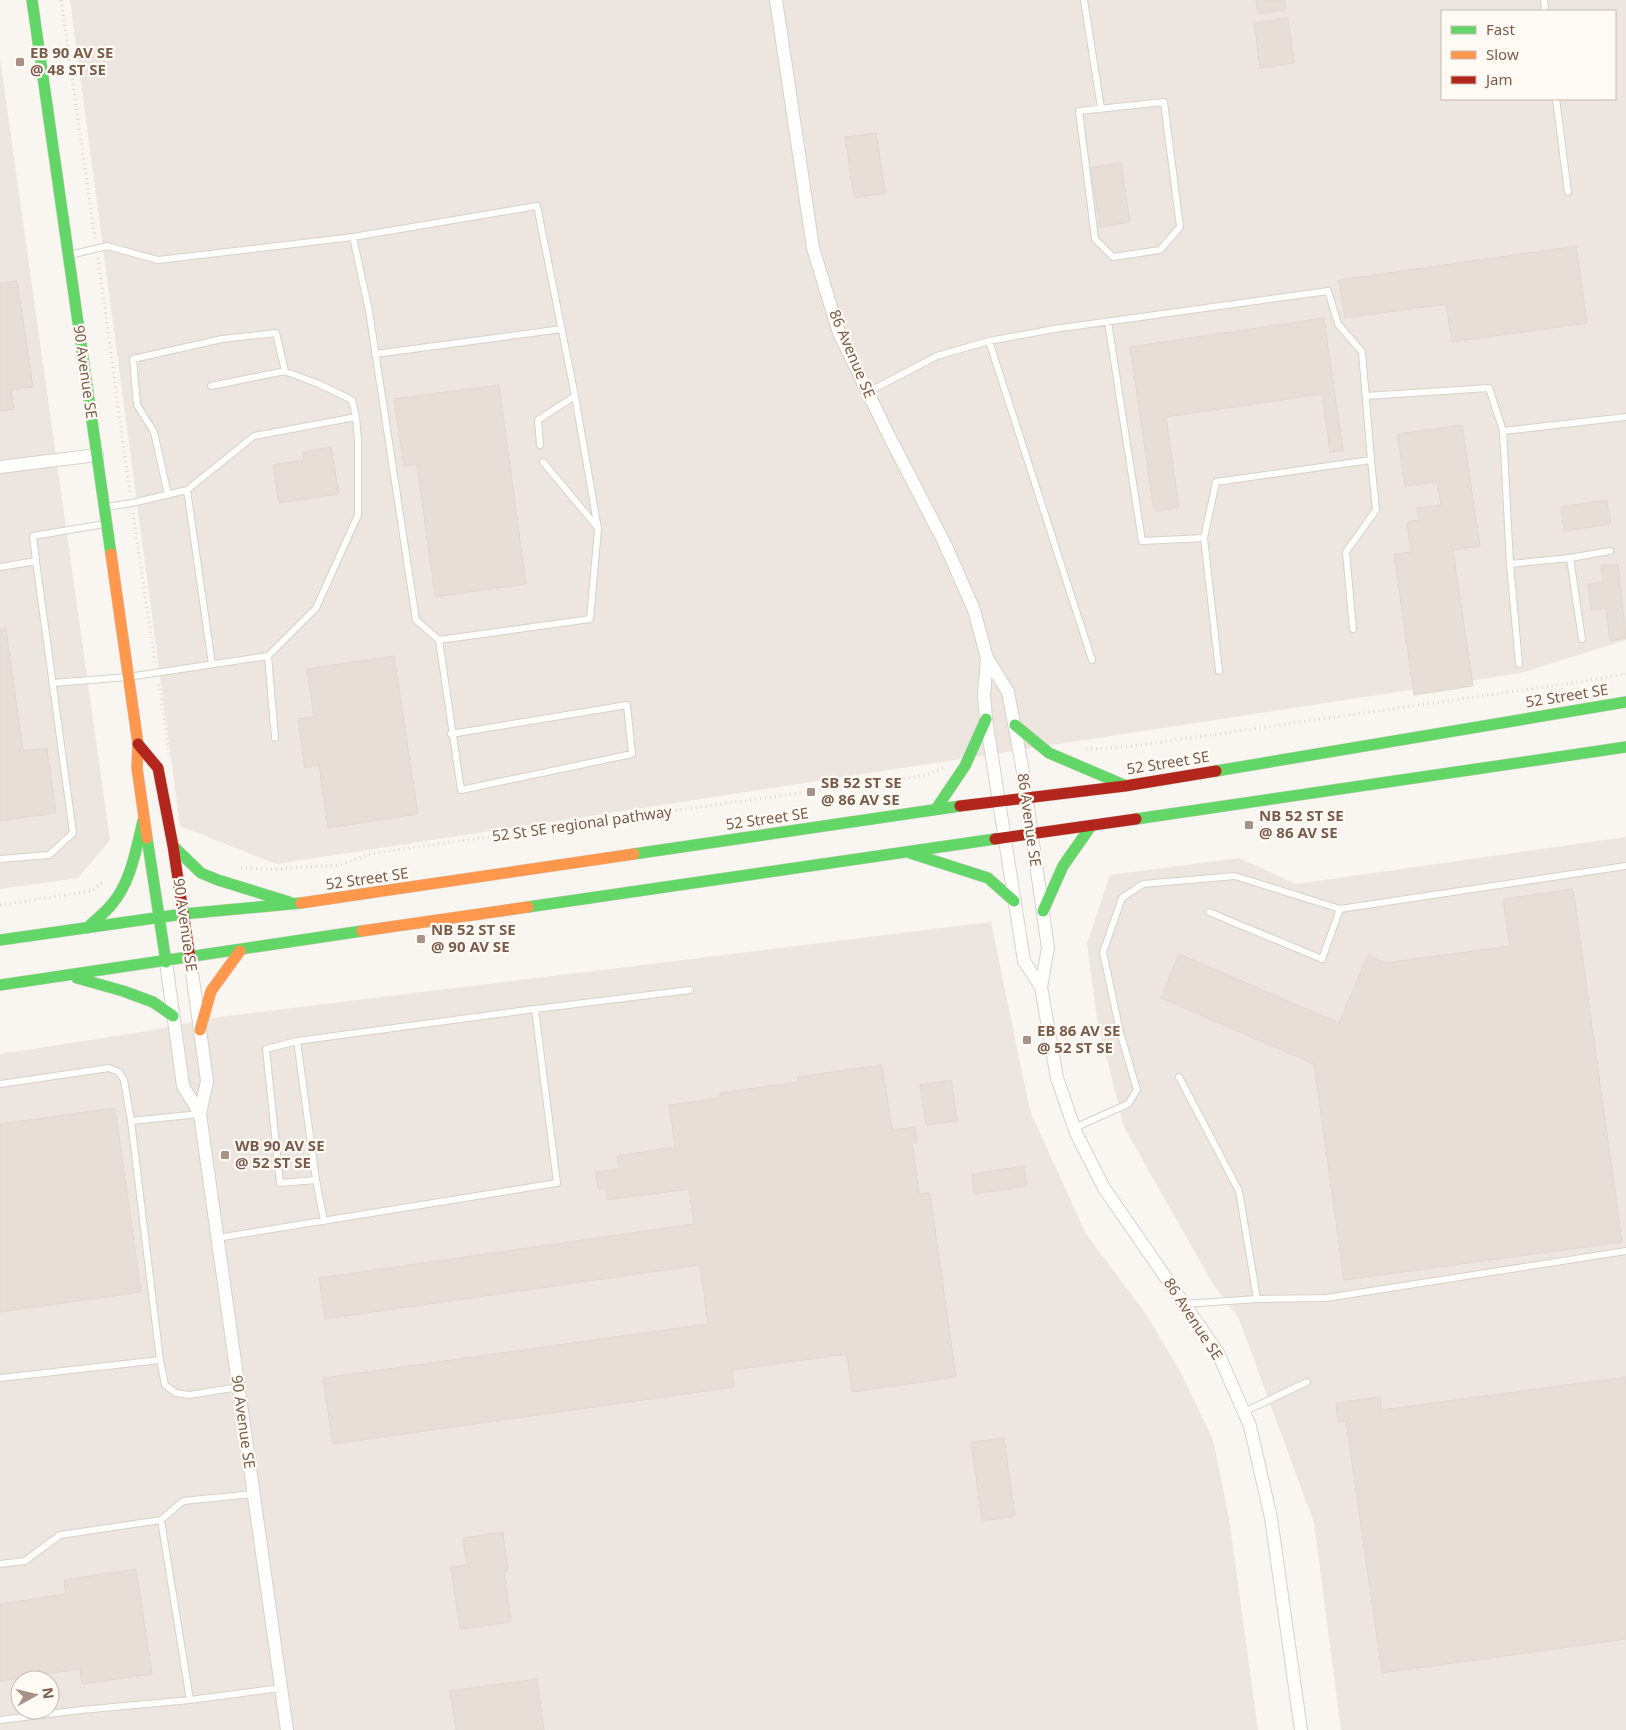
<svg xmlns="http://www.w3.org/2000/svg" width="1626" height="1730" viewBox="0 0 1626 1730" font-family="'Noto Sans',sans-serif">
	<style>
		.industrial { fill: #ede5e0; fill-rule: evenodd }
		.building { fill: #e6ded7; stroke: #e2d8d2 }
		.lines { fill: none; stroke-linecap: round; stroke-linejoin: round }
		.lane-casing { stroke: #d7d1cb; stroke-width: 8 }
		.street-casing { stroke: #d7d1cb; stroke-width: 14 }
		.fast-casing { stroke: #d9d2cb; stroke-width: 12 }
		.slow-casing { stroke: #d9d2cb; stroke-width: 12 }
		.jam-casing { stroke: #d9d2cb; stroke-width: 12 }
		.path { stroke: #dcd5d0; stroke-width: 3; stroke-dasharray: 1 4; stroke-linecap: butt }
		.lane { stroke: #fefefd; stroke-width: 6 }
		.street { stroke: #fefefd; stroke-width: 12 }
		.fast { stroke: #63d668; stroke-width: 11 }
		.slow { stroke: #ff974d; stroke-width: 11 }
		.jam { stroke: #b3261e; stroke-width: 11 }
		.poi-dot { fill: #a69286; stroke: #fffaf3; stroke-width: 2 }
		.labels { text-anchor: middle; stroke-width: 4.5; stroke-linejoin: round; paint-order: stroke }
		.poi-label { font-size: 15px; font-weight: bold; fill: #7a5c4d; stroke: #fffaf3; text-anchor: start }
		.street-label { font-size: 15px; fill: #7a5c4d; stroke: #fffaf3 }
	</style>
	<rect width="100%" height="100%" fill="#f9f5f0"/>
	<!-- industrial -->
	<path class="industrial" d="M70 0H1626V640L1521 673 276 864 180 826ZM1442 11H1615V99H1442Z
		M0 58 110 840 78 878 0 889Z
		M1626 837V1730H1341L1314 1523 1239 1319 1213 1284 1124 1127 1097 1019 1087 944 1110 875 1239 858 1296 884Z
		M991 922 1030 1111 1086 1234 1146 1314 1182 1375 1213 1440 1229 1518 1258 1730H0V1054L136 1033 220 1017ZM20 1680H50V1710H20Z"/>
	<!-- building -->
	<path class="building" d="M1256 0H1285L1286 10 1258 14Z
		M1288 18 1294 63 1260 68 1254 23Z
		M876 133 885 193 854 198 845 137Z
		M1121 163 1130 222 1100 227 1091 167Z
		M1576 246 1587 323 1452 342 1446 304 1345 318 1339 280Z
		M17 281 33 387 11 390 14 409 0 411V283Z
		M1324 318 1343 450 1330 452 1322 394 1166 417 1179 508 1154 511 1130 347Z
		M499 385 526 584 435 597 417 464 404 466 394 399Z
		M1462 425 1480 546 1453 550 1473 686 1414 695 1394 554 1411 552 1407 522 1419 520 1417 508 1441 505 1437 482 1405 486 1397 434Z
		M331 447 339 494 279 503 273 465 304 460 303 452Z
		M1607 500 1611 524 1564 531 1561 507Z
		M1618 564 1626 638 1610 641 1606 608 1591 610 1588 584 1603 582 1601 566Z
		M6 629 23 751 47 748 56 813 0 821V630Z
		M394 656 418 814 328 828 319 765 305 768 298 719 314 717 307 669Z
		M1573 889 1622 1242 1344 1280 1314 1064 1161 998 1179 954 1339 1023 1368 955 1386 963 1510 946 1503 899Z
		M882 1065 892 1130 915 1127 917 1142H912L919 1194 930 1193 956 1377 852 1392 847 1354 732 1370 734 1387 333 1444 323 1378 708 1324 700 1265 325 1319 319 1278 694 1224 689 1189 607 1200 606 1188 598 1189 596 1172 619 1169 617 1156 675 1147 669 1105 720 1098V1093L798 1082 797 1077Z
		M951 1080 957 1121 926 1125 920 1085Z
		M115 1108 141 1292 0 1312V1124Z
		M1024 1166 1027 1186 974 1194 972 1174Z
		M1626 1377V1639L1382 1673 1346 1421 1338 1422 1336 1403 1380 1397 1381 1410Z
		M1004 1438 1015 1516 982 1521 971 1442Z
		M503 1532 508 1571H504L511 1622 460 1629 451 1567 467 1565 463 1538Z
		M136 1569 152 1674 82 1684 80 1669 0 1681V1604L66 1594 64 1580Z
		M537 1679 544 1730H456L450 1691Z"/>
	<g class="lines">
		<defs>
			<path id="lane" d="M1084 0 1101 108
				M1544 0 1545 11
				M1556 99 1568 192
				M1164 102 1180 227 1160 250 1113 257 1095 239 1079 111Z
				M70 255 107 246 158 260 353 237 537 206 575 396 598 529 590 619 439 640 416 620 369 311 353 237
				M989 341 1092 660
				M375 354 562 329
				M284 371 319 384 352 400 356 417
				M868 392 937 356 989 341 1054 329 1328 291 1338 324 1362 352 1371 460 1216 482 1204 538 1142 541 1108 322
				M1366 396 1489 388 1503 431 1510 564 1519 664
				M1503 431 1626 417
				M540 445 538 420 575 396
				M543 462 598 528
				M168 495 154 432 137 405 133 359 222 339 276 333 285 371 211 386
				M105 507 132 503 187 490
				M1204 538 1219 671
				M1570 558 1610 551
				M36 561 33 536 105 524
				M1510 564 1570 558 1582 639
				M0 567 36 561 73 833 49 855 0 859
				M1353 629 1346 552 1376 510 1371 460
				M439 640 461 790 632 754 627 705 451 734
				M268 656 275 738
				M53 683 128 677 268 656 316 608 358 515V441L356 417 254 436 187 490 212 664
				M1209 912 1322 959 1340 909
				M297 1041 316 1180
				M1179 1077 1239 1191 1257 1299 1184 1304
				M0 1084 109 1068 119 1072 124 1080 131 1121 200 1114
				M131 1121 160 1360
				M1074 1128 1128 1104 1137 1090 1120 1032 1103 952 1122 898 1143 884 1235 876 1340 909 1626 866
				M324 1221 316 1180 280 1183 266 1049 297 1041 535 1009
				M217 1238 557 1183 535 1009 690 990
				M1257 1299 1326 1298 1626 1251
				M0 1378 160 1360 165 1385 176 1393 189 1395 239 1387
				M1244 1412 1307 1382
				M253 1494 183 1501 161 1520 190 1700 281 1688
				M0 1564 25 1561 60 1535 161 1520
				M0 1720 81 1710 190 1700"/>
			<path id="street" d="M776 0 813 248 839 333 888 434 945 544 974 610 987 658 1008 692 1022 766 1048 948 1041 987 1057 1078 1076 1133 1104 1188 1218 1353 1250 1426 1271 1518 1301 1730
				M0 467 97 455
				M987 658 984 695 986 719 1024 961 1041 987
				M190 958 207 1081 200 1114 287 1730
				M166 962 183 1086 200 1114"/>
			<path id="fast" d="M32 0 111 554
				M1015 725 1049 753 1124 785
				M1216 771 1626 702
				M936 809 965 766 986 719
				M1136 819 1626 747
				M147 838 166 962
				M173 846 201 873 218 880 289 902
				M910 853 988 878 1014 901
				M634 854 960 806
				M528 907 995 839
				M1043 911 1063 866 1091 826
				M87 928C95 920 105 913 112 904 131 882 136 849 143 821
				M0 940 183 914 301 903
				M77 978 123 991 153 1002 173 1016
				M0 985 362 931"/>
			<path id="slow" d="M111 554 138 744 137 768 147 838
				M301 903 634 854
				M362 931 528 907
				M200 1030 211 991 240 951"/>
			<path id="jam" d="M138 744 158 768 173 846 190 958
				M960 806 1125 786 1216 771
				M995 839 1136 819"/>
		</defs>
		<!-- lane casing -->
		<use href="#lane" class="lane-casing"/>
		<!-- street casing -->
		<use href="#street" class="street-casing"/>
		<!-- fast casing -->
		<use href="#fast" class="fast-casing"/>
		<!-- slow casing -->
		<use href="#slow" class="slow-casing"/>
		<!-- jam casing -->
		<use href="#jam" class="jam-casing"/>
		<!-- path -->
		<path class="path" d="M61 0 95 239
			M98 258 130 494
			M133 513 155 663
			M159 684 169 754
			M1086 749 1127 747 1572 683 1626 674
			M241 868 276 869 339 865 371 854 395 850 927 775 943 768
			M0 905 92 891 104 881"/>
		<!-- lane -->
		<use href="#lane" class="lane"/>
		<!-- street -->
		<use href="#street" class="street"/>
		<!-- fast -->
		<use href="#fast" class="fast"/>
		<!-- slow -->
		<use href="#slow" class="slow"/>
		<!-- jam -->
		<use href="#jam" class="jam"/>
	</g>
	<!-- markers -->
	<g class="poi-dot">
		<rect x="15" y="57" width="10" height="10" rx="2.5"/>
		<rect x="806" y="787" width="10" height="10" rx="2.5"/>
		<rect x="1244" y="820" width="10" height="10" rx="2.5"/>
		<rect x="416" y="934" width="10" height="10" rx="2.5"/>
		<rect x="1022" y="1035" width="10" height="10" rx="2.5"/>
		<rect x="220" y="1150" width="10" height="10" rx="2.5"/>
	</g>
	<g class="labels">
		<!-- poi labels -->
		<g class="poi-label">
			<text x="30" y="58">EB 90 AV SE<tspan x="30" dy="17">@ 48 ST SE</tspan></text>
			<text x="821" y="788">SB 52 ST SE<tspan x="821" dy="17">@ 86 AV SE</tspan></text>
			<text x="1259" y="821">NB 52 ST SE<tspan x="1259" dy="17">@ 86 AV SE</tspan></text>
			<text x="431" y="935">NB 52 ST SE<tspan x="431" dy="17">@ 90 AV SE</tspan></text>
			<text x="1037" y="1036">EB 86 AV SE<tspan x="1037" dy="17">@ 52 ST SE</tspan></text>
			<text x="235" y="1151">WB 90 AV SE<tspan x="235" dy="17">@ 52 ST SE</tspan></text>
		</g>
		<!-- street labels -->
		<g class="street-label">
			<text transform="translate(852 354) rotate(67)" y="5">86 Avenue SE</text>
			<text transform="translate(85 372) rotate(82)" y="5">90 Avenue SE</text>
			<text transform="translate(1567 696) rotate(-9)" y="5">52 Street SE</text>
			<text transform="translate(1168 763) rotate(-9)" y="5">52 Street SE</text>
			<text transform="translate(767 819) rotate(-8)" y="5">52 Street SE</text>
			<text transform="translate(1029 820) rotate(82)" y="5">86 Avenue SE</text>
			<text transform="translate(582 824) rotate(-8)" y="5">52 St SE regional pathway</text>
			<text transform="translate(367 879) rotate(-8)" y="5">52 Street SE</text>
			<text transform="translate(185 925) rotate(82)" y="5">90 Avenue SE</text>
			<text transform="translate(1193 1319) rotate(57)" y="5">86 Avenue SE</text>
			<text transform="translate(243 1422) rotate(82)" y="5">90 Avenue SE</text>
		</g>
	</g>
	<!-- legend -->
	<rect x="1441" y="10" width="175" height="90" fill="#fffaf3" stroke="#cabbb1"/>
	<rect x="1451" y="26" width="25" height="8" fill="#63d668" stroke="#cabbb1"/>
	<text x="1486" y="35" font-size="15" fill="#7a5c4d">Fast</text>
	<rect x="1451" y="51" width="25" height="8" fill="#ff974d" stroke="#cabbb1"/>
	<text x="1486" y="60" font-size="15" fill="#7a5c4d">Slow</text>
	<rect x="1451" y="76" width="25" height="8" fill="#b3261e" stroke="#cabbb1"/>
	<text x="1486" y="85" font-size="15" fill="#7a5c4d">Jam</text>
	<!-- north arrow -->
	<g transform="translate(35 1695) rotate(82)"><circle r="24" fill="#fffaf3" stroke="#cabbb1"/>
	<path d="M0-4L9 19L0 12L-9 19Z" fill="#a69286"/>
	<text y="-8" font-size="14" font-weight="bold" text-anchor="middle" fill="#7a5c4d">N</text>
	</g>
</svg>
